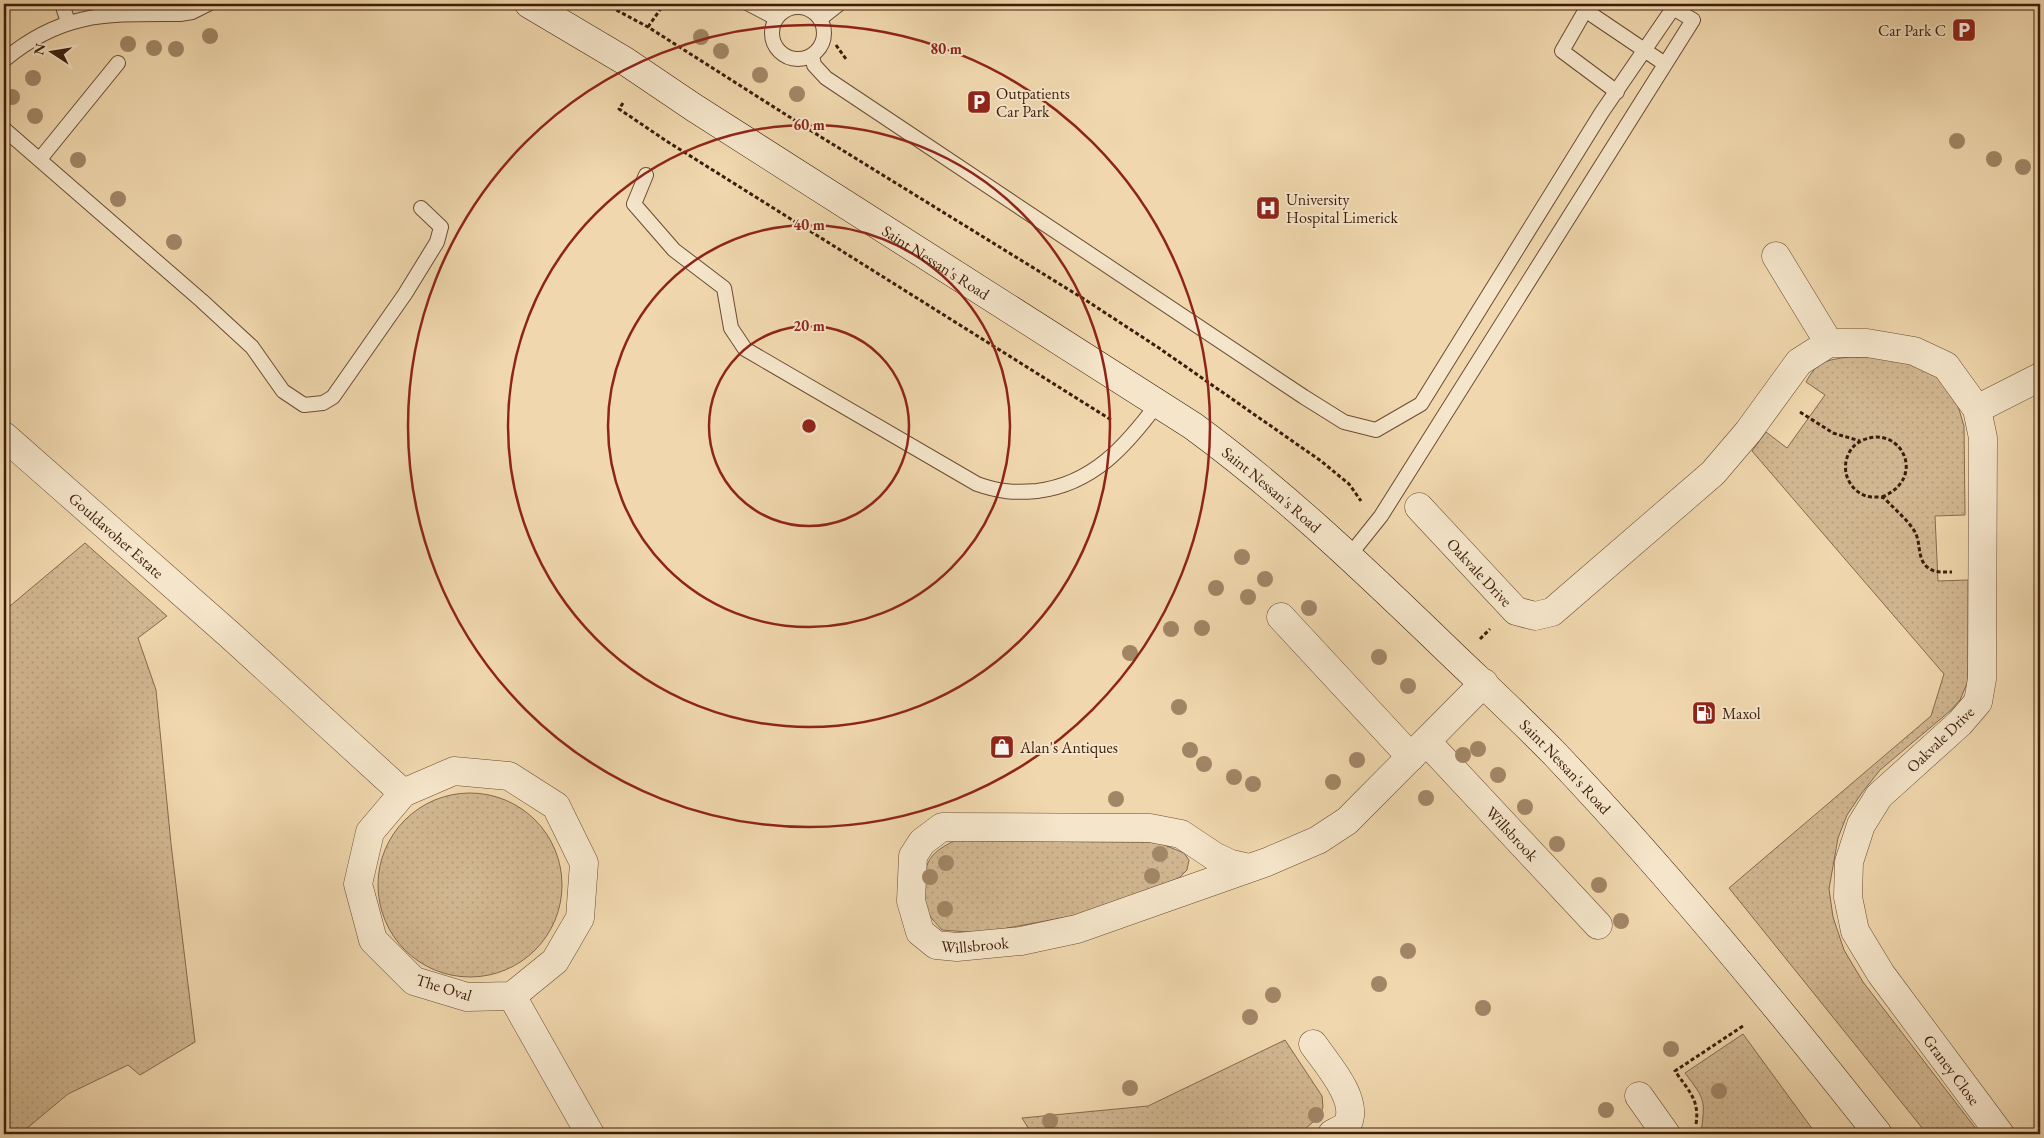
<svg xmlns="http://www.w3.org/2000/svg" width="2044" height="1138" viewBox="0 0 2044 1138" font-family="'EB Garamond',serif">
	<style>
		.grass { fill: url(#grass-dots); stroke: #866a4d }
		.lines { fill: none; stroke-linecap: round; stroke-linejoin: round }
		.lane-casing { stroke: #694c32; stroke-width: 16 }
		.street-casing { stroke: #694c32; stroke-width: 29 }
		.secondary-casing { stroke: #3c1d09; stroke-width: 29 }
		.path { stroke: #3c1d09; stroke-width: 3; stroke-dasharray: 4 2.5; stroke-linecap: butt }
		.lane { stroke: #f5e5ca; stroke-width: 14 }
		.street { stroke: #f5e5ca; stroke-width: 28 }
		.secondary { stroke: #f5e5ca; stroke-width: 28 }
		.tree { fill: #a18666 }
		.ring { fill: none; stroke: #8f2418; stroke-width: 2.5 }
		.labels { text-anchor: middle; stroke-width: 4; stroke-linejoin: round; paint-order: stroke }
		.poi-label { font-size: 16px; fill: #3c1d09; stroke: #f5e5ca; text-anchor: start }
		.street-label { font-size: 16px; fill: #3c1d09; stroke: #f5e5ca }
		.centre { fill: #8f2418; stroke: #f5e5ca; stroke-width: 2.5 }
		.ring-label { font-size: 15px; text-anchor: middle; font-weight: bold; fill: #8f2418; stroke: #f5e5ca; stroke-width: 4; stroke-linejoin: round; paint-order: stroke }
	</style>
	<defs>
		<pattern id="grass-dots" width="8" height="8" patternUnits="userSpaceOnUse" patternTransform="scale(1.25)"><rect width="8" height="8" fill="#d1b791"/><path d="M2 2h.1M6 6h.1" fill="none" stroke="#b49d7c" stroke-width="1.8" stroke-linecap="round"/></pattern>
	</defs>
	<rect width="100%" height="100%" fill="#f0d7ad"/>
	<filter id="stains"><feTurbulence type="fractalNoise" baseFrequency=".004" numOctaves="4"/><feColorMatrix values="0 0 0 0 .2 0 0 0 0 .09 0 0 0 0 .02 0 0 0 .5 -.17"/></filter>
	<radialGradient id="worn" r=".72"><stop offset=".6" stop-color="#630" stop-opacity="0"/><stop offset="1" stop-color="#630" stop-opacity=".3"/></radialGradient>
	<!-- grass -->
	<path class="grass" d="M1849 357H1873L1911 364 1933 373 1946 383 1958 406 1964 426 1965 515 1935 516 1938 581 1968 580V681L1960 700 1950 711 1880 770 1861 794 1847 815 1838 838 1829 889 1833 917 1844 950 1863 982 1980 1134H1927L1729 888 1931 716 1944 674 1752 451 1766 432 1787 448 1825 395 1806 382C1817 361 1827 360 1849 357Z
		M85 543 167 616 138 638 156 690 171 844 195 1042 140 1075 128 1065 68 1094 20 1134H4V611Z
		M378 885a92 92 0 1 1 184 0a92 92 0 1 1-184 0Z
		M954 841 1157 842 1184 853 1189 860 1187 870 1179 878 1093 912 981 933 942 930C937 924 931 919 928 912 922 901 922 893 923 882 926 858 934 851 954 841Z
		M1743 1034 1816 1134H1701C1705 1099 1706 1101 1685 1073Z
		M1285 1040 1322 1096 1323 1107 1320 1116 1305 1129 1294 1134H1032L1022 1118 1148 1106Z"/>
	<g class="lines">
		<defs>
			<path id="lane" d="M62 4 68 22
				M749 4 776 18
				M1589 4 1562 51 1617 92
				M772 33a26 26 0 1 1 52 0a26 26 0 1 1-52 0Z
				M1585 10 1665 64
				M820 19 839 4
				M812 55 814 65 826 78 1304 397 1344 422 1376 430 1421 404 1602 112 1676 4
				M4 60C63 11 107 14 180 14L192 12 208 4
				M4 129 202 301 252 347 283 391 304 405 323 403 333 397 405 294 437 242 441 227 421 208
				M40 159 118 63
				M646 175 634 204 674 250 724 288 731 328 745 349 977 484C1000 492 1014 493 1037 491 1093 484 1126 446 1158 403
				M1349 556 1381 516 1693 20 1668 5"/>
			<g id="street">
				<path d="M1776 256 1829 343"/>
				<path d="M1977 409 2040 377"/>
				<path id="s1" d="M4 436 230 635 403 793"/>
				<path id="s2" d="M1419 507 1516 611 1535 616 1552 612 1713 473 1748 432 1799 362 1829 343H1867L1914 351 1946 366 1977 409 1983 438 1982 679 1978 702 1960 723 1879 796 1861 825 1849 862 1848 897 1855 931 1881 974 2000 1134"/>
				<path d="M1281 617 1411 757"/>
				<path id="s3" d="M1427 742 1598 925"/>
				<path d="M454 771 509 776 556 806 584 863 580 918 555 961 512 996 467 997 414 981 373 940 358 884 370 832 403 793Z"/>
				<path id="s4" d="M1249 868 1231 864 1214 856 1181 834 1150 828 942 827 922 842 913 856 911 901 920 932 936 945 957 947 1021 941 1077 929 1267 862 1318 840 1347 821 1484 683"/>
				<path d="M512 996 590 1134"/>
				<path d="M1313 1044C1326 1063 1359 1099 1348 1123 1345 1128 1337 1131 1332 1134"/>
				<path d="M1639 1096 1666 1134"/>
			</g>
			<g id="secondary">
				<path id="s5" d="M529 4 625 61 693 107 1193 426C1279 489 1355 561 1432 635 1472 674 1514 712 1553 752 1668 873 1775 1003 1878 1134"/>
			</g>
		</defs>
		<!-- lane casing -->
		<use href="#lane" class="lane-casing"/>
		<!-- street casing -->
		<use href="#street" class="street-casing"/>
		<!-- secondary casing -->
		<use href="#secondary" class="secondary-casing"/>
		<!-- path -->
		<path class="path" d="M605 4 648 27 821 137 1084 299 1159 348 1321 461 1349 484 1361 501
			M648 27 664 4
			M836 45 846 59
			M623 103 619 109 668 142 1113 421
			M1800 412 1833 433 1860 441
			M1882 497C1928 478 1901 424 1863 440 1856 443 1851 448 1848 455 1841 471 1849 490 1866 496 1871 498 1879 496 1884 498 1887 500 1889 504 1892 506 1900 514 1909 522 1915 532 1921 543 1917 558 1927 567 1934 573 1943 572 1952 572
			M1480 639 1490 629
			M1696 1124C1700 1100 1688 1090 1675 1071L1743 1026"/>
		<!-- lane -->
		<use href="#lane" class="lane"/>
		<!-- street -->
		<use href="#street" class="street"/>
		<!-- secondary -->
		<use href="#secondary" class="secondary"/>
	</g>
	<!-- trees -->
	<g class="tree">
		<circle cx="210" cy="36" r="8"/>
		<circle cx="701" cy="37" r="8"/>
		<circle cx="128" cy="44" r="8"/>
		<circle cx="154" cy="48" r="8"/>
		<circle cx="176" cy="49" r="8"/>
		<circle cx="721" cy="51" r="8"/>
		<circle cx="760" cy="75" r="8"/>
		<circle cx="33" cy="78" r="8"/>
		<circle cx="797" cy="94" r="8"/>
		<circle cx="12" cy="97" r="8"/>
		<circle cx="35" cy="116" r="8"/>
		<circle cx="1957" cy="141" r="8"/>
		<circle cx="1994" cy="159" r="8"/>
		<circle cx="78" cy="160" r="8"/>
		<circle cx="2023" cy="167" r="8"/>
		<circle cx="118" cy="199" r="8"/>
		<circle cx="174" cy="242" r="8"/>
		<circle cx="1242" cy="557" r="8"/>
		<circle cx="1265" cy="579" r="8"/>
		<circle cx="1216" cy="588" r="8"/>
		<circle cx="1248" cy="597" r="8"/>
		<circle cx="1309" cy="608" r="8"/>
		<circle cx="1202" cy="628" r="8"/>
		<circle cx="1171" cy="629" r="8"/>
		<circle cx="1130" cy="653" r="8"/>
		<circle cx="1379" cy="657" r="8"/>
		<circle cx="1408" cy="686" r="8"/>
		<circle cx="1179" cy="707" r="8"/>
		<circle cx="1478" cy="749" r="8"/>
		<circle cx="1190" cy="750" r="8"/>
		<circle cx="1463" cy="755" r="8"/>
		<circle cx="1357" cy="760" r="8"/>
		<circle cx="1204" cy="764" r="8"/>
		<circle cx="1498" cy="775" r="8"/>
		<circle cx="1234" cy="777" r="8"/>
		<circle cx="1333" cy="782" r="8"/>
		<circle cx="1253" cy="784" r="8"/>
		<circle cx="1426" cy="798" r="8"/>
		<circle cx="1116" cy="799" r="8"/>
		<circle cx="1525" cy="807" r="8"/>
		<circle cx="1557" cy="844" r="8"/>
		<circle cx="1160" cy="854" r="8"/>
		<circle cx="946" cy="863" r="8"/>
		<circle cx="1152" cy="876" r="8"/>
		<circle cx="930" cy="877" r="8"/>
		<circle cx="1599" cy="885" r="8"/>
		<circle cx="945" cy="909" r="8"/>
		<circle cx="1621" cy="921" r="8"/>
		<circle cx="1408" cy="951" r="8"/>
		<circle cx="1379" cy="984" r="8"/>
		<circle cx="1273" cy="995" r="8"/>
		<circle cx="1483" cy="1008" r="8"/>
		<circle cx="1250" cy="1017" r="8"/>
		<circle cx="1671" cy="1049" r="8"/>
		<circle cx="1130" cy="1088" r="8"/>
		<circle cx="1719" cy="1091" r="8"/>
		<circle cx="1606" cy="1110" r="8"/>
		<circle cx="1316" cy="1115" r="8"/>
		<circle cx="1050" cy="1121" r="8"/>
	</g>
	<!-- distance rings -->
	<g class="ring">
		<circle cx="809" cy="426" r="100"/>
		<circle cx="809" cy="426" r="201"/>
		<circle cx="809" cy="426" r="301"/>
		<circle cx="809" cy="426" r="401"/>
	</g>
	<!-- icons -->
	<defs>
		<symbol id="parking-square" viewBox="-11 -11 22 22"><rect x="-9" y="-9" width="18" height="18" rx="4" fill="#8f2418" stroke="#f5e5ca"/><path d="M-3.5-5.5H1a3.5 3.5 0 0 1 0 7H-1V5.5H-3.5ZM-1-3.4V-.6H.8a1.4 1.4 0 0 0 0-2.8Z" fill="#fff"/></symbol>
		<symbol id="hospital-square" viewBox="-11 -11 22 22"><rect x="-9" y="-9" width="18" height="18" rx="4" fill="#8f2418" stroke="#f5e5ca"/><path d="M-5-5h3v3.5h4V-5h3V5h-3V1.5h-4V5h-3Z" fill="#fff"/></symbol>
		<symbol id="fuel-square" viewBox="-11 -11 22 22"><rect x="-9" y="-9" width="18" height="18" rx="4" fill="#8f2418" stroke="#f5e5ca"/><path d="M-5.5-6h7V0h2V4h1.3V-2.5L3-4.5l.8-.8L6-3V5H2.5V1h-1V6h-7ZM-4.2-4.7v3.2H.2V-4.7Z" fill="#fff"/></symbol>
		<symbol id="shop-square" viewBox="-11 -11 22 22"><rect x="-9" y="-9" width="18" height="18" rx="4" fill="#8f2418" stroke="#f5e5ca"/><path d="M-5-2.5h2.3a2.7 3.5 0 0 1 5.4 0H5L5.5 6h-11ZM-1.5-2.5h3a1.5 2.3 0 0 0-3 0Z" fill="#fff"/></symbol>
	</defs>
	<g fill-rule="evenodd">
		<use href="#parking-square" x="1950" y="16" width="28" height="28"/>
		<use href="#parking-square" x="965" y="88" width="28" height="28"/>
		<use href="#hospital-square" x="1254" y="194" width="28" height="28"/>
		<use href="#fuel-square" x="1690" y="699" width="28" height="28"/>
		<use href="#shop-square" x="988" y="733" width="28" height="28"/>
	</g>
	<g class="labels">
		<!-- poi labels -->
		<g class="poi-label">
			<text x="1946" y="36" text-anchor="end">Car Park C</text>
			<text x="996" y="99">Outpatients<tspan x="996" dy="18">Car Park</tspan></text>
			<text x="1286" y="205">University<tspan x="1286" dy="18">Hospital Limerick</tspan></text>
			<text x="1722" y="719">Maxol</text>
			<text x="1020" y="753">Alan's Antiques</text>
		</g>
		<!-- street labels -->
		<g class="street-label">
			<text dy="6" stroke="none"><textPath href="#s5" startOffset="482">Saint Nessan's Road</textPath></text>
			<text dy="6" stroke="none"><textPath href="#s5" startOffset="888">Saint Nessan's Road</textPath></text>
			<text dy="6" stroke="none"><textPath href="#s1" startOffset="150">Gouldavoher Estate</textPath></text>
			<text dy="6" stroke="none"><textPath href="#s2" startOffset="89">Oakvale Drive</textPath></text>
			<text transform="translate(1940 739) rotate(-44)" y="6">Oakvale Drive</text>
			<text dy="6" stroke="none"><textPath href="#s5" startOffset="1292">Saint Nessan's Road</textPath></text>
			<text dy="6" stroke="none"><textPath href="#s3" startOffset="125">Willsbrook</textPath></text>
			<text dy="6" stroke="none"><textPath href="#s4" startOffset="495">Willsbrook</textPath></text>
			<text transform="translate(444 987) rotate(17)" y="6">The Oval</text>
			<text dy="6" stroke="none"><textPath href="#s2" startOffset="1485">Graney Close</textPath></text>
		</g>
	</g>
	<circle cx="809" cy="426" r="8" class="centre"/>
	<g class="ring-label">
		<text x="946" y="54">80 m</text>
		<text x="809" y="130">60 m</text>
		<text x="809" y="230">40 m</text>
		<text x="809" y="331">20 m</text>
	</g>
	<!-- margin -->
	<rect width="2044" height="1138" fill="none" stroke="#f0d7ad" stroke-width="20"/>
	<rect x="5" y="5" width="2034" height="1128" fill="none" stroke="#3c1d09" stroke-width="2.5"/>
	<rect x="10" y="10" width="2024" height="1118" fill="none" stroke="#3c1d09"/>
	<!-- north arrow -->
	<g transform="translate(52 52) rotate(282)" stroke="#f5e5ca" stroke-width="4" paint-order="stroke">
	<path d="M0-4L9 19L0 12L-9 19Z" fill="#3c1d09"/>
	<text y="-8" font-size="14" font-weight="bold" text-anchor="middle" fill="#3c1d09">N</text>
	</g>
	<rect width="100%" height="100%" filter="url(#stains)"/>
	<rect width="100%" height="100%" fill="url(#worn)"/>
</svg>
